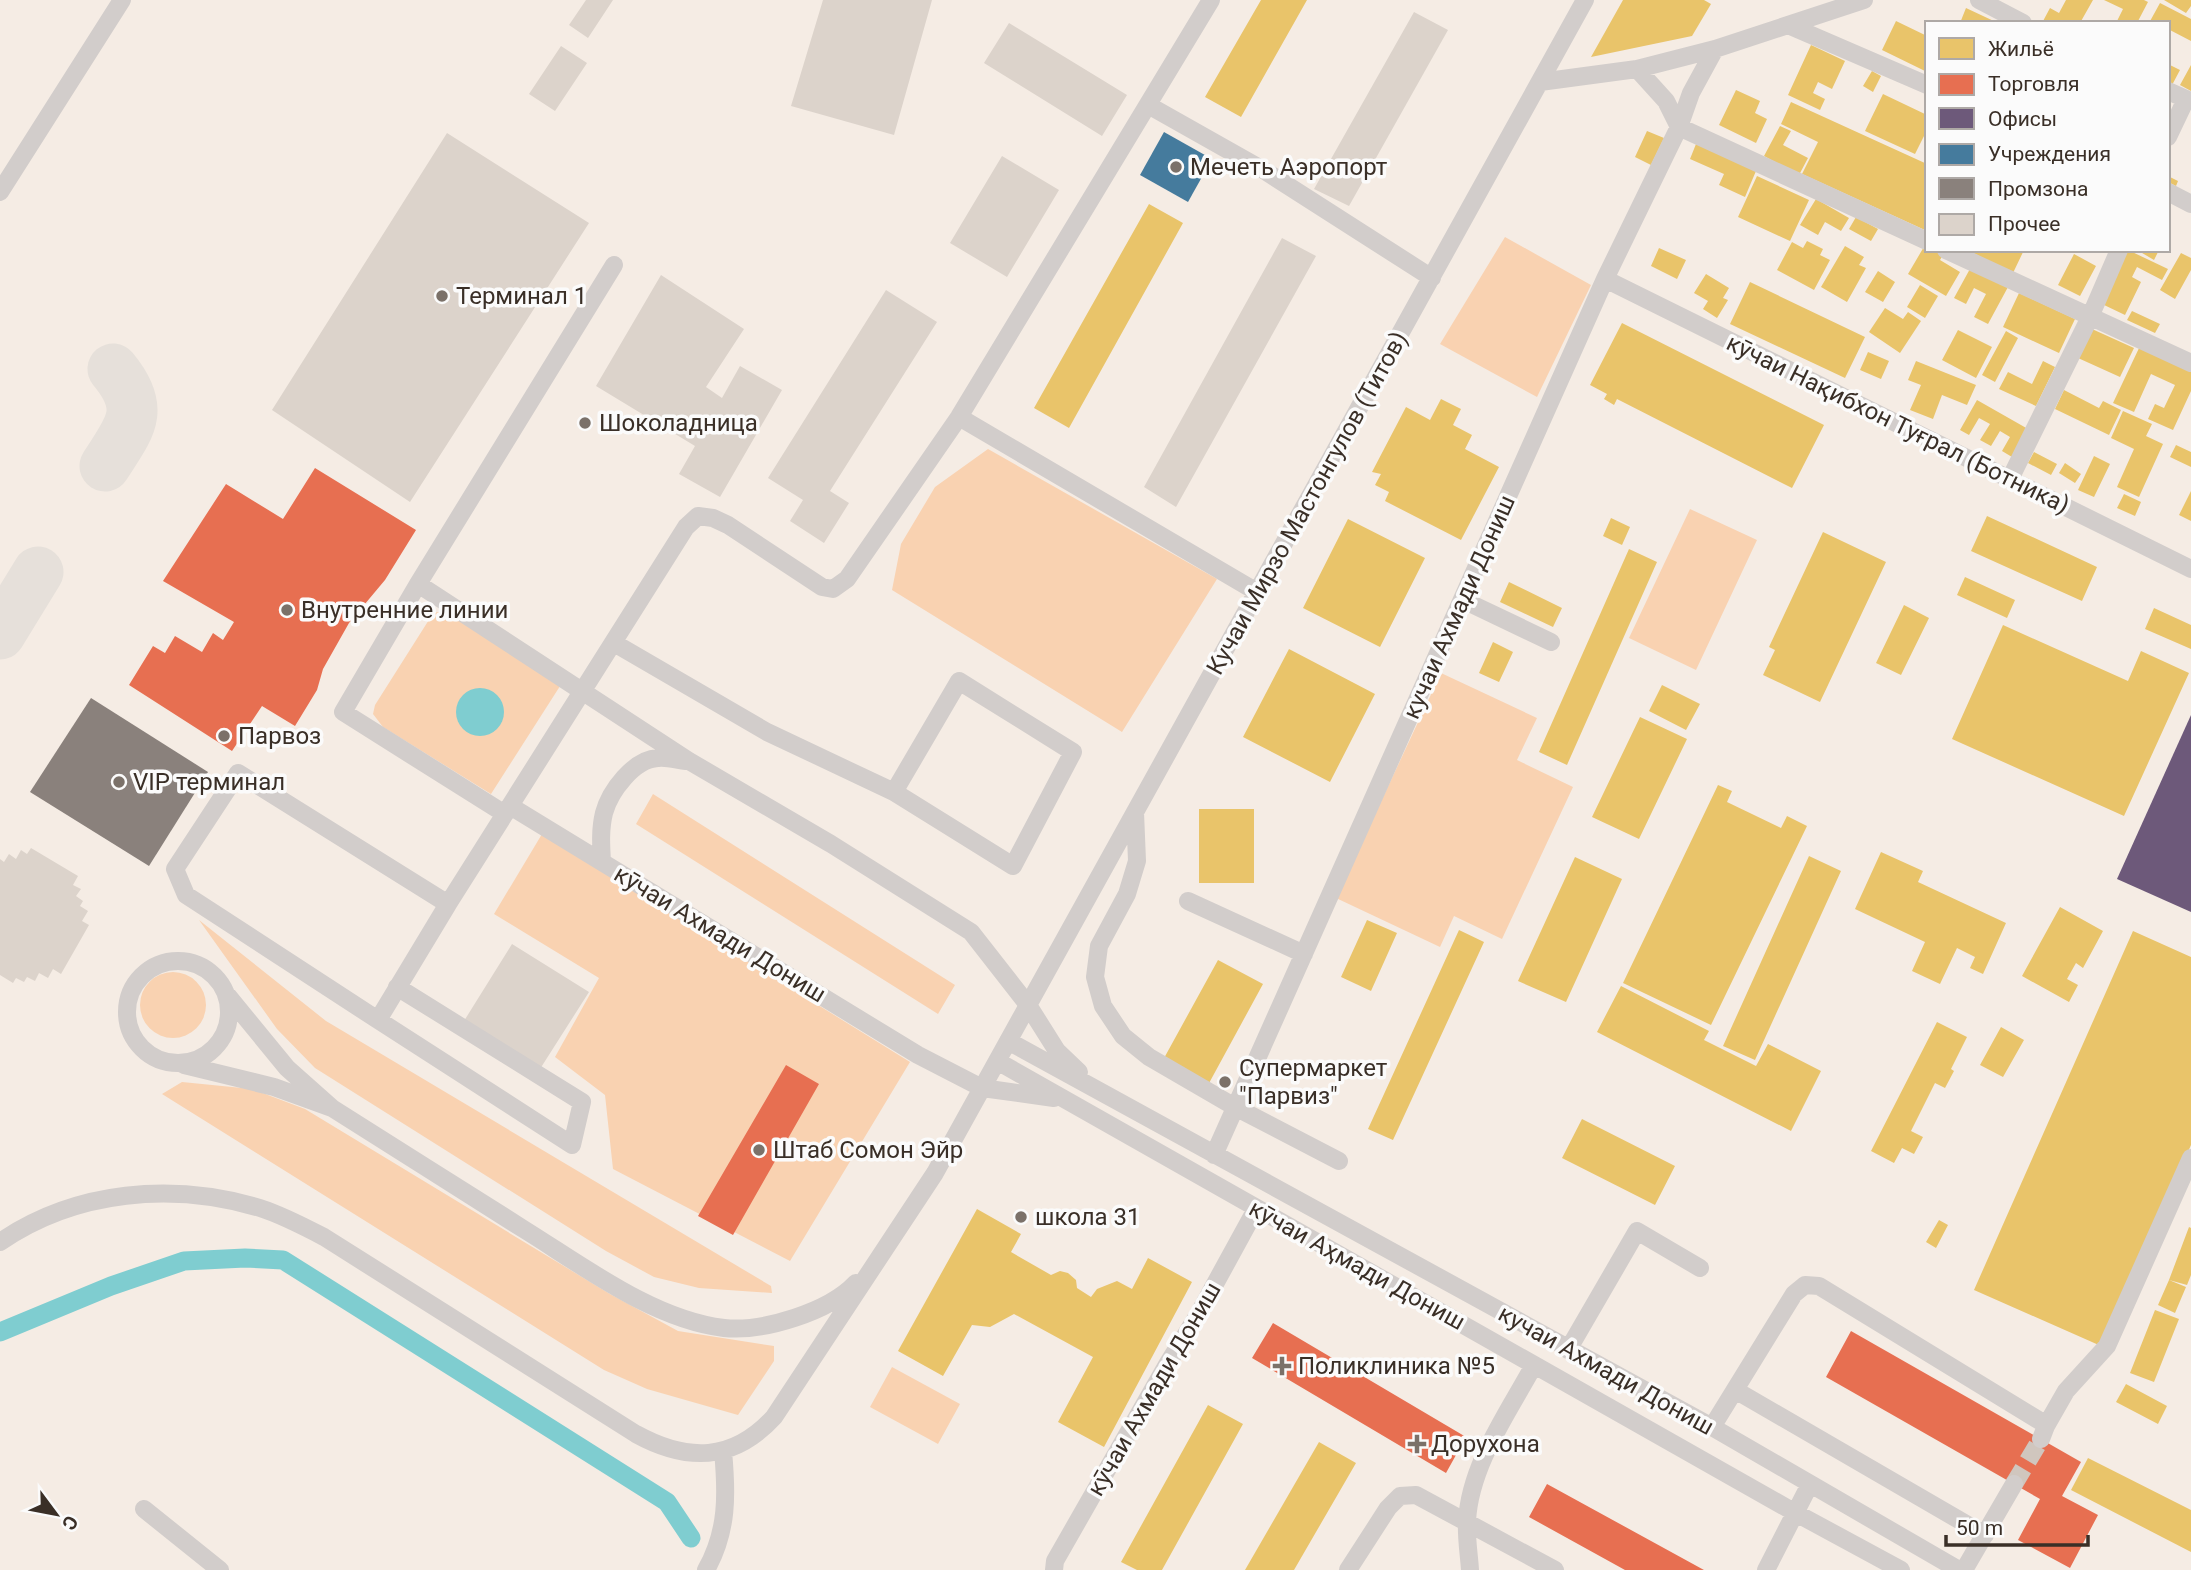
<svg xmlns="http://www.w3.org/2000/svg" width="2191" height="1570" viewBox="0 0 2191 1570" font-family="Roboto,sans-serif">
	<style>
		.green { fill: #f9d2b1 }
		.water { fill: #7fcdd0 }
		.homes { fill: #e9c46a }
		.shops { fill: #e76f51 }
		.offices { fill: #6d597a }
		.public { fill: #457b9d }
		.industry { fill: #8a817c }
		.lines { fill: none; stroke-linecap: round; stroke-linejoin: round }
		.canal { stroke: #7fcdd0; stroke-width: 19 }
		.taxiway { stroke: #e6e0da; stroke-width: 51 }
		.building { fill: #dcd3cb }
		.minor-tunnel { stroke: #d0c6be; stroke-width: 18; stroke-dasharray: 18 9; stroke-linecap: butt }
		.minor { stroke: #d2cdcb; stroke-width: 18 }
		.poi-dot { fill: #7b7169; stroke: #fbfbfb; stroke-width: 2.5 }
		.labels { text-anchor: middle; stroke-width: 7; stroke-linejoin: round; paint-order: stroke }
		.poi-label { font-size: 24px; fill: #3a2f27; stroke: #fbfbfb; text-anchor: start }
		.street-label { font-size: 24px; fill: #3a2f27; stroke: #fbfbfb }
	</style>
	<rect width="100%" height="100%" fill="#f5ece4"/>
	<!-- green -->
	<path class="green" d="M1505 237 1591 285 1537 397 1440 344Z
		M988 449 1217 579 1122 732 892 590 901 544 935 487Z
		M1690 509 1757 540 1696 670 1629 638Z
		M437 612 448 613 562 683 491 794 383 727 373 714 375 705 432 615Z
		M1441 673 1537 718 1517 760 1573 787 1502 939 1454 916 1440 947 1336 898Z
		M653 794 955 985 938 1014 636 824Z
		M542 834 910 1062 790 1261 613 1169 605 1095 555 1057 599 978 494 914Z
		M199 920 326 1021 771 1286 772 1293 699 1288 654 1277 606 1251 315 1068 277 1029Z
		M140 1005a33 33 0 1 1 66 0a33 33 0 1 1-66 0Z
		M182 1082 252 1089 305 1109 610 1294 678 1331 774 1346V1361L738 1415 647 1389 604 1370 162 1094Z
		M892 1367 960 1404 938 1444 870 1407Z"/>
	<!-- water -->
	<path class="water" d="M456 712a24 24 0 1 1 48 0a24 24 0 1 1-48 0Z"/>
	<!-- homes -->
	<path class="homes" d="M1261 0H1307L1241 117 1205 97Z
		M1623 0H1704L1711 4 1692 36 1591 57Z
		M2066 0H2093L2080 23H2042L2050 8 2059 13Z
		M2104 0H2144L2148 2 2137 23H2116L2123 9Z
		M2164 0H2191V6L2186 13Z
		M2160 3 2191 19V41L2168 29V23H2149Z
		M1966 8 1998 23H1960Z
		M1896 21 1927 36 1925 71 1882 50Z
		M1811 45 1845 61 1832 89 1818 82 1813 93 1825 99 1820 110 1788 95Z
		M2168 64 2180 70 2171 87 2168 85Z
		M2191 65V91L2180 85Z
		M1872 71 1881 76 1873 92 1863 86Z
		M1736 90 1760 101 1755 113 1767 119 1756 143 1719 125Z
		M1883 94 1927 115V130L1915 154 1865 131Z
		M1791 102 1927 164V231L1802 174 1818 142 1781 124Z
		M1780 126 1791 131 1783 145 1808 158 1799 175 1764 156Z
		M1647 131 1664 138 1651 165 1635 157Z
		M1696 144 1756 171 1745 197 1719 185 1724 174 1690 159Z
		M1757 176 1809 200 1790 241 1738 217Z
		M2168 176 2178 181 2176 186 2168 182Z
		M1816 199 1849 218 1841 231 1825 222 1818 235 1800 225Z
		M1149 204 1183 223 1069 428 1034 408Z
		M1856 217 1878 229 1871 241 1849 229Z
		M1807 241 1823 249 1820 255 1830 260 1814 290 1777 270 1792 242 1803 248Z
		M1925 245 1927 250H1934L1943 255 1940 260 1960 272 1946 296 1908 274Z
		M1845 246 1864 257 1859 265 1866 268 1847 302 1821 287Z
		M1659 248 1686 260 1677 279 1651 266Z
		M1967 250H2024L2013 273Z
		M2128 250 2168 269 2162 280 2137 267 2132 277 2141 282 2125 315 2102 304Z
		M2137 250H2159L2154 260Z
		M2181 253 2191 258V270L2175 299 2160 290Z
		M2074 254 2096 266 2080 296 2058 285Z
		M1971 267 2008 287 1988 324 1974 317 1986 294 1974 288 1966 304 1954 298Z
		M1878 271 1895 282 1883 302 1865 292Z
		M1706 274 1729 288 1723 298 1728 300 1717 318 1703 309 1708 301 1694 293Z
		M1750 282 1865 337 1845 378 1730 324Z
		M1920 285 1938 296 1925 318 1907 307Z
		M2019 293 2075 319 2059 353 2003 327Z
		M1885 308 1903 319 1908 312 1921 321 1900 353 1869 332Z
		M2132 311 2160 324 2155 333 2127 320Z
		M1622 323 1824 425 1792 488 1617 399 1614 405 1604 399 1607 394 1590 385Z
		M2092 329 2134 348 2120 377 2078 358Z
		M1958 330 1992 347 1976 378 1942 360Z
		M2006 331 2018 338 1995 382 1982 375Z
		M2140 346 2191 370V391L2173 430 2148 419 2155 404 2164 408 2175 385 2151 374 2134 412 2113 403Z
		M1868 352 1889 361 1881 379 1860 370Z
		M1916 361 1976 385 1967 405 1942 395 1933 419 1910 410 1921 385 1908 380Z
		M2043 361 2055 367 2036 406 1999 389 2008 372 2032 384Z
		M2064 390 2099 408 2103 401 2121 410 2109 435 2055 409Z
		M1441 399 1461 409 1453 425 1472 435 1465 449 1499 467 1461 540 1385 501 1389 492 1375 485 1381 474 1372 472 1406 407 1430 420Z
		M1977 400 2028 429 2012 457 2002 451 2010 437 2000 431 1991 446 1980 440 1990 424 1979 418 1969 435 1960 430Z
		M2123 411 2152 424 2146 436 2163 444 2139 497 2117 487 2134 449 2111 438Z
		M2176 445 2191 452V467L2170 457Z
		M2034 452 2057 464 2051 475 2028 463Z
		M2094 456 2110 464 2094 497 2078 490Z
		M2065 463 2081 474 2075 483 2059 473Z
		M2191 491V521L2179 515Z
		M2124 494 2141 502 2135 516 2117 508Z
		M1987 516 2097 567 2082 601 1971 551Z
		M1611 518 1630 527 1622 545 1603 536Z
		M1348 519 1425 558 1380 647 1303 608Z
		M1823 532 1886 562 1820 702 1763 675 1775 650 1769 647Z
		M1629 549 1657 562 1567 765 1539 752Z
		M1965 577 2015 600 2007 618 1957 595Z
		M1509 582 1562 608 1553 627 1500 602Z
		M1904 605 1929 618 1901 675 1876 663Z
		M2154 608 2191 625V649L2145 629Z
		M2003 625 2128 681 2141 651 2189 673 2124 816 1952 739Z
		M1493 642 1513 652 1499 682 1479 673Z
		M1289 649 1375 694 1330 782 1243 737Z
		M1662 685 1700 704 1686 730 1649 711Z
		M1640 717 1687 739 1639 839 1592 817Z
		M1718 785 1732 791 1727 802 1781 828 1787 816 1807 826 1711 1025 1623 983Z
		M1199 809H1254V883H1199Z
		M1881 852 1923 871 1918 882 2006 923 1983 974 1970 968 1975 957 1957 948 1940 984 1912 971 1925 942 1855 909Z
		M1809 856 1841 871 1755 1060 1723 1046Z
		M1575 857 1622 879 1566 1002 1518 981Z
		M2060 907 2103 931 2083 968 2076 963 2067 979 2078 985 2069 1002 2022 976Z
		M1367 920 1397 933 1371 991 1341 977Z
		M1459 930 1484 942 1393 1140 1368 1129Z
		M2133 931 2191 957V1145L2101 1346 1974 1290Z
		M1218 960 1263 984 1208 1085 1163 1060Z
		M1621 986 1709 1031 1704 1040 1756 1066 1768 1044 1821 1071 1791 1131 1597 1032Z
		M1937 1022 1967 1037 1951 1069 1954 1071 1945 1088 1935 1083 1911 1131 1923 1137 1914 1154 1902 1148 1894 1163 1871 1151Z
		M2001 1027 2024 1040 2003 1077 1980 1065Z
		M1582 1119 1675 1166 1655 1205 1562 1158Z
		M977 1209 1021 1234 1011 1252 1051 1275 1060 1271 1068 1273 1076 1280 1077 1288 1091 1297 1097 1289 1117 1281 1132 1289 1148 1258 1192 1282 1104 1447 1058 1422 1093 1357 1014 1314 990 1327 972 1325 943 1376 898 1351Z
		M1939 1220 1948 1225 1936 1248 1926 1242Z
		M2189 1227 2191 1228V1275L2187 1285 2169 1280Z
		M2169 1280 2186 1287 2175 1313 2158 1305Z
		M2155 1310 2179 1319 2154 1382 2130 1373Z
		M2126 1384 2167 1406 2158 1424 2116 1402Z
		M1208 1405 1243 1424 1162 1570H1137L1121 1562Z
		M1319 1442 1356 1463 1294 1570H1245Z
		M2088 1458 2191 1510V1552L2071 1490Z"/>
	<!-- shops -->
	<path class="shops" d="M315 468 416 530 385 580 349 623 323 669 317 690 295 726 262 706 232 751 129 685 153 646 165 653 175 636 202 652 213 633 223 640 234 622 163 581 226 484 283 519Z
		M786 1065 819 1084 733 1235 698 1216Z
		M1273 1323 1466 1437 1446 1473 1252 1358Z
		M1851 1331 2081 1462 2062 1496 2098 1515 2070 1568 2018 1540 2040 1499 1826 1377Z
		M1547 1484 1704 1570H1625L1529 1517Z"/>
	<!-- offices -->
	<path class="offices" d="M2191 715V912L2117 879Z"/>
	<!-- public -->
	<path class="public" d="M1164 132 1212 159 1188 202 1140 175Z"/>
	<!-- industry -->
	<path class="industry" d="M91 698 208 772 149 866 30 792Z"/>
	<g class="lines">
		<!-- canal -->
		<path class="canal" d="M0 1332 111 1286 184 1261 245 1258 283 1260 667 1502 691 1538"/>
		<!-- taxiway -->
		<path class="taxiway" d="M105 466C130 427 147 410 113 369
			M0 634 38 572"/>
	</g>
	<!-- building -->
	<path class="building" d="M586 0H613L588 38 569 25Z
		M823 0H932L894 135 791 106Z
		M1414 12 1448 30 1349 206 1314 189Z
		M1009 23 1127 95 1102 136 984 63Z
		M561 46 587 63 555 111 529 94Z
		M447 133 589 223 410 502 272 410Z
		M1002 156 1059 190 1007 277 950 243Z
		M1282 238 1316 256 1176 507 1144 487Z
		M661 275 744 329 706 387 722 398 740 366 782 390 720 497 679 474 695 446 596 386Z
		M886 290 937 322 830 491 849 503 824 543 790 521 803 500 768 478Z
		M31 848 78 876 73 885 81 889 76 896 83 901 80 906 88 911 82 921 89 925 61 974 53 969 48 978 39 973 35 981 27 977 24 982 16 978 13 983 0 975V859L4 862 9 854 16 859 21 850 27 854Z
		M512 944 589 992 540 1069 464 1021Z"/>
	<g class="lines">
		<!-- minor-tunnel -->
		<path class="minor-tunnel" d="M2014 1484 2041 1439"/>
		<!-- minor -->
		<path class="minor" d="M1979 0 2023 23
			M1788 25 1927 85
			M1715 49 1691 93 1679 127 1927 241
			M1540 82 1637 69 1715 49 1864 0
			M2168 91 2186 99 2168 137
			M1148 105 1265 171 1432 278
			M0 192 122 0
			M2168 192 2191 204
			M1946 250 2191 363
			M1605 279 2191 569
			M959 417 1257 592
			M2010 479 2090 317 2119 250
			M418 584 689 761 831 844 971 932 1028 1005 1057 1051 1079 1072
			M1463 600 1551 642
			M614 643 767 732 894 792 1013 866 1073 752 959 681 894 792
			M510 806 918 1055 982 1088 1054 1098
			M1135 812 1137 861 1127 894 1099 946 1095 977 1103 1006 1123 1036 1149 1057 1235 1107 1339 1161
			M505 814 343 712 418 584 614 265
			M602 862C601 845 600 829 604 813 610 791 634 759 658 758 667 757 677 760 686 761
			M1188 901 1304 954
			M127 1012a51 51 0 1 1 102 0a51 51 0 1 1-102 0Z
			M397 987 582 1102 572 1145 378 1020 448 904
			M378 1020 186 895 175 869 238 773 448 904 686 527 698 516 713 518 728 525 822 587 833 589 847 579 959 417 1211 0
			M1008 1041 1712 1427 1959 1570
			M997 1061 1794 1512 1901 1570
			M184 1065 274 1087 332 1108 287 1068 228 996
			M332 1108C396 1149 461 1189 525 1230 583 1266 654 1320 724 1328 763 1332 829 1312 856 1283
			M1214 1155 1605 279 1679 127 1666 101 1637 69
			M0 1242C76 1190 173 1182 260 1208 282 1215 303 1226 324 1237L636 1434C687 1462 733 1462 774 1417L935 1173 1585 0
			M1568 1350 1637 1231 1700 1268
			M1735 1390 1985 1535
			M2046 1426 2066 1391 2107 1346 2191 1158
			M1712 1427 1794 1294 1805 1285 1819 1286 2040 1421 2046 1426 2041 1439
			M144 1509 220 1570
			M706 1570C728 1531 727 1494 723 1451
			M1054 1570 1055 1561 1168 1363 1198 1315 1256 1209
			M1348 1570 1388 1508 1400 1496 1416 1495 1555 1570
			M1470 1570C1469 1554 1466 1537 1467 1521 1470 1465 1508 1413 1534 1365
			M1766 1570 1810 1484
			M1964 1570 2014 1484"/>
	</g>
	<!-- markers -->
	<g class="poi-dot">
		<circle cx="1176" cy="167" r="7"/>
		<circle cx="442" cy="296" r="7"/>
		<circle cx="585" cy="423" r="7"/>
		<circle cx="287" cy="610" r="7"/>
		<circle cx="224" cy="736" r="7"/>
		<circle cx="119" cy="782" r="7"/>
		<circle cx="1225" cy="1082" r="7"/>
		<circle cx="759" cy="1150" r="7"/>
		<circle cx="1021" cy="1217" r="7"/>
		<path d="M1278.5 1355.5h7v7h7v7h-7v7h-7v-7h-7v-7h7z"/>
		<path d="M1413.5 1433.5h7v7h7v7h-7v7h-7v-7h-7v-7h7z"/>
	</g>
	<g class="labels">
		<!-- poi labels -->
		<g class="poi-label">
			<text x="1190" y="175">Мечеть Аэропорт</text>
			<text x="456" y="304">Терминал 1</text>
			<text x="599" y="431">Шоколадница</text>
			<text x="301" y="618">Внутренние линии</text>
			<text x="238" y="744">Парвоз</text>
			<text x="133" y="790">VIP терминал</text>
			<text x="1239" y="1076">Супермаркет<tspan x="1239" dy="28">"Парвиз"</tspan></text>
			<text x="773" y="1158">Штаб Сомон Эйр</text>
			<text x="1035" y="1225">школа 31</text>
			<text x="1298" y="1374">Поликлиника №5</text>
			<text x="1431" y="1452">Дорухона</text>
		</g>
		<!-- street labels -->
		<g class="street-label">
			<text transform="translate(1898 424) rotate(26)" y="8">кӯчаи Нақибхон Туғрал (Ботника)</text>
			<text transform="translate(1307 503) rotate(-61)" y="8">Кучаи Мирзо Мастонгулов (Титов)</text>
			<text transform="translate(1459 607) rotate(-66)" y="8">кучаи Ахмади Дониш</text>
			<text transform="translate(720 934) rotate(31)" y="8">кӯчаи Ахмади Дониш</text>
			<text transform="translate(1357 1265) rotate(29)" y="8">кӯчаи Аҳмади Дониш</text>
			<text transform="translate(1606 1370) rotate(29)" y="8">кучаи Ахмади Дониш</text>
			<text transform="translate(1154 1389) rotate(-60)" y="8">кӯчаи Ахмади Дониш</text>
		</g>
	</g>
	<!-- legend -->
	<rect x="1925" y="21" width="245" height="231" fill="#fbfbfb" stroke="#aea9a6" stroke-width="2"/>
	<rect x="1939" y="38" width="35" height="21" fill="#e9c46a" stroke="#aea9a6" stroke-width="2"/>
	<text x="1988" y="56" font-size="21" fill="#3a2f27">Жильё</text>
	<rect x="1939" y="74" width="35" height="21" fill="#e76f51" stroke="#aea9a6" stroke-width="2"/>
	<text x="1988" y="91" font-size="21" fill="#3a2f27">Торговля</text>
	<rect x="1939" y="108" width="35" height="21" fill="#6d597a" stroke="#aea9a6" stroke-width="2"/>
	<text x="1988" y="126" font-size="21" fill="#3a2f27">Офисы</text>
	<rect x="1939" y="144" width="35" height="21" fill="#457b9d" stroke="#aea9a6" stroke-width="2"/>
	<text x="1988" y="161" font-size="21" fill="#3a2f27">Учреждения</text>
	<rect x="1939" y="178" width="35" height="21" fill="#8a817c" stroke="#aea9a6" stroke-width="2"/>
	<text x="1988" y="196" font-size="21" fill="#3a2f27">Промзона</text>
	<rect x="1939" y="214" width="35" height="21" fill="#dcd3cb" stroke="#aea9a6" stroke-width="2"/>
	<text x="1988" y="231" font-size="21" fill="#3a2f27">Прочее</text>
	<!-- north arrow -->
	<g transform="translate(56 1514) rotate(122)" stroke="#fbfbfb" stroke-width="5" paint-order="stroke">
	<path d="M0-5L12 26L0 18L-12 26Z" fill="#3a2f27"/>
	<text y="-10" font-size="19" font-weight="bold" text-anchor="middle" fill="#3a2f27">С</text>
	</g>
	<!-- scale -->
	<path d="M1946 1535v10h142v-10" fill="none" stroke="#3a2f27" stroke-width="3.5"/>
	<text x="1956" y="1535" font-size="21" fill="#3a2f27" stroke="#fbfbfb" stroke-width="5" paint-order="stroke">50 m</text>
</svg>
